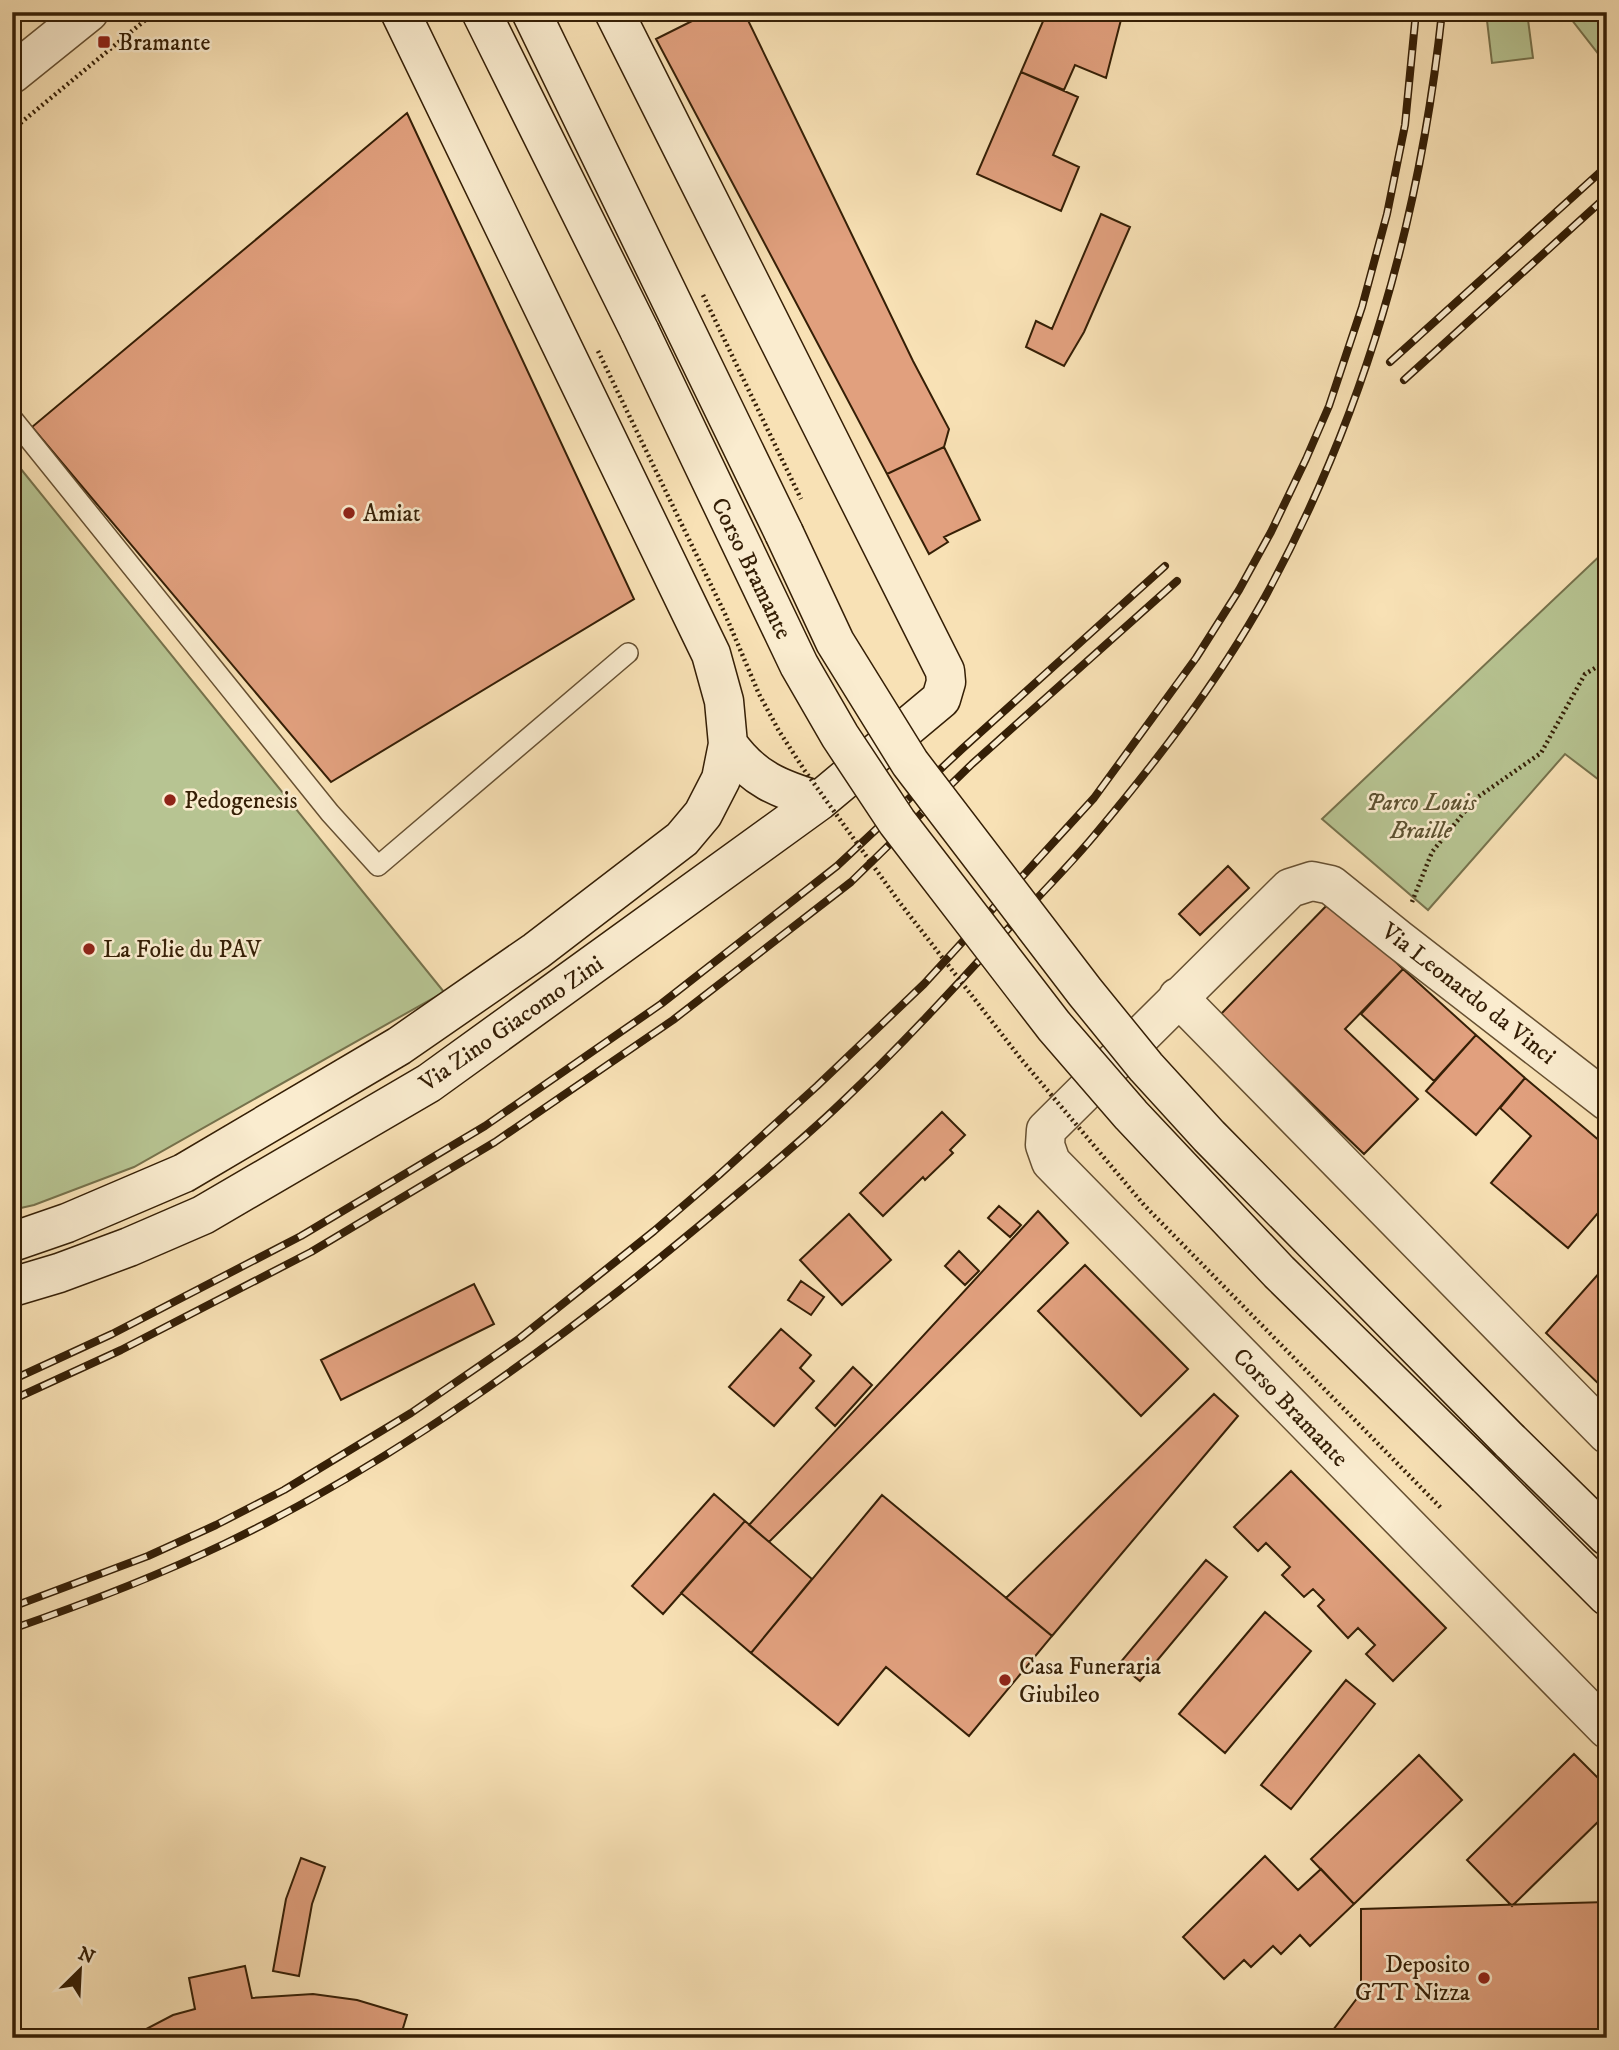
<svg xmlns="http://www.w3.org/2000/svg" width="1619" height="2050" viewBox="0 0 1619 2050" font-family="'IM FELL DW Pica',serif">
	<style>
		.green { fill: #b7c492; stroke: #76724c; stroke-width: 2 }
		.building { fill: #e1a07e; stroke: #351f06; stroke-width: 2 }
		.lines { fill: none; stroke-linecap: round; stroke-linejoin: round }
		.lane-casing { stroke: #665032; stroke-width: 22 }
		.street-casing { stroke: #665032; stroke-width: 41 }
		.secondary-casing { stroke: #351f06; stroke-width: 41 }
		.path { stroke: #351f06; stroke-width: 4.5; stroke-dasharray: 2 3.5; stroke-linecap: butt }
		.lane { stroke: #faeccf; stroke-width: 19 }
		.street { stroke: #faeccf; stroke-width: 38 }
		.secondary { stroke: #faeccf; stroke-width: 38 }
		.rail-casing { stroke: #351f06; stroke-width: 8 }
		.rail { stroke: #faeccf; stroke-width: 5; stroke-dasharray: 16; stroke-linecap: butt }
		.secondary-bridge-casing { stroke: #351f06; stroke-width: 41; stroke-linecap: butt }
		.path-bridge { stroke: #351f06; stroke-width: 4.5; stroke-dasharray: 2 3.5; stroke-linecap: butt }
		.secondary-bridge { stroke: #faeccf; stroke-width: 38 }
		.poi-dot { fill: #8f2418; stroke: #faeccf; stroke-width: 2.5 }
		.labels { text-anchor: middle; stroke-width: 5; stroke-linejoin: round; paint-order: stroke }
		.poi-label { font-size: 24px; fill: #351f06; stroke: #faeccf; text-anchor: start }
		.street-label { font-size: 24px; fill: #351f06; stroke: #faeccf }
		.park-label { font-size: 24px; font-style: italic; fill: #5c5130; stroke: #faeccf }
	</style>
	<rect width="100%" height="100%" fill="#f8e1b5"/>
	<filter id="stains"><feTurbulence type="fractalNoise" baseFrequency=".00286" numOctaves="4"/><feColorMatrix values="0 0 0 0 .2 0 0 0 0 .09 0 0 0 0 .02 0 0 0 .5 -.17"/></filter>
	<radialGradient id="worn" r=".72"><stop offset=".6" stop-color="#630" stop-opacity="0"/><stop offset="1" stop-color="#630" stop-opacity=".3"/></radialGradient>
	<!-- green -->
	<path class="green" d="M1486 12H1527L1533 58 1492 63Z
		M1567 12H1607V65L1568 15Z
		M12 458 444 992 134 1167 34 1205 12 1210Z
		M1607 549V786L1565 754 1428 910 1322 819Z"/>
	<!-- building -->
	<path class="building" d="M710 12H744L913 361 949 429 944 447 887 474 656 39Z
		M1047 12H1123L1106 78 1075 65 1064 90 1021 72Z
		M1021 72 1078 97 1053 155 1079 167 1061 211 977 174Z
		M407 113 634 599 331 782 32 427Z
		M1101 214 1130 227 1084 332 1064 366 1026 347 1036 321 1052 329Z
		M944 447 980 520 944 537 948 542 929 554 887 474Z
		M1228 866 1249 888 1200 935 1179 914Z
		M1332 900 1403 969 1345 1029 1418 1099 1364 1154 1220 1015Z
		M1403 969 1476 1035 1434 1081 1361 1014Z
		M1476 1035 1525 1078 1476 1135 1426 1091Z
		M1525 1078 1607 1147V1210L1603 1207 1568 1248 1491 1183 1531 1136 1500 1108Z
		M942 1112 965 1135 950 1150 953 1153 925 1180 923 1177 883 1216 860 1193Z
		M999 1206 1021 1225 1010 1237 988 1218Z
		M1038 1211 1068 1243 769 1542 749 1525Z
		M849 1214 891 1260 842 1305 800 1260Z
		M959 1251 979 1271 965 1285 945 1266Z
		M1085 1265 1188 1369 1141 1416 1038 1311Z
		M1601 1271 1607 1277V1392L1546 1333Z
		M801 1281 824 1297 811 1315 788 1300Z
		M474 1284 494 1324 341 1400 321 1360Z
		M781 1329 811 1355 800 1368 814 1381 774 1426 729 1387Z
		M853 1367 872 1385 835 1426 816 1408Z
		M1214 1394 1238 1416 1052 1636 1006 1598Z
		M1291 1471 1446 1628 1393 1681 1366 1654 1375 1645 1358 1628 1348 1638 1318 1606 1324 1600 1313 1589 1304 1597 1282 1575 1290 1567 1266 1543 1258 1551 1234 1527Z
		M714 1494 745 1521 663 1614 632 1586Z
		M882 1495 1052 1636 969 1736 886 1667 838 1725 751 1653Z
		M745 1521 812 1579 751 1653 681 1593Z
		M1206 1560 1227 1577 1140 1681 1119 1664Z
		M1265 1612 1311 1651 1225 1753 1179 1714Z
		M1346 1680 1375 1704 1291 1809 1261 1785Z
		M1574 1754 1607 1787V1813L1512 1906 1467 1860Z
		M1419 1755 1462 1800 1354 1904 1311 1859Z
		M1265 1856 1298 1890 1321 1869 1354 1904 1310 1946 1300 1935 1281 1954 1273 1946 1251 1967 1244 1960 1224 1979 1183 1937Z
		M301 1858 325 1867 312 1904 299 1976 273 1971 286 1899Z
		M1607 1902V2038H1327L1361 1993V1909Z
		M245 1966 252 1998 313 1994 357 2000 407 2015 400 2038H129L173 2015 195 2009 189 1978Z"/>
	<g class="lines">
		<defs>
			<path id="lane" d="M12 418 330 813 378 866 628 653"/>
			<path id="street" d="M12 74 89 12
				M1178 997 1607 1434
				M1607 1101 1398 939 1331 885 1312 881 1290 888 1046 1130 1045 1145 1051 1162 1607 1729"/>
			<path id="secondary" d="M481 12 640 332
				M531 12 784 533
				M728 744C753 779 779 789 819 801
				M12 1242 67 1223 184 1173 399 1046 536 951 682 839 703 814 721 779 728 744 724 701 711 654 400 12
				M12 1287 59 1273 129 1247 203 1215 429 1083 819 801 941 699 946 682 945 671 614 12
				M1510 1441 1607 1536
				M1487 1476 1607 1596"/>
		</defs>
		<!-- lane casing -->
		<use href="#lane" class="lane-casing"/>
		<!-- street casing -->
		<use href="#street" class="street-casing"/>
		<!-- secondary casing -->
		<use href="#secondary" class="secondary-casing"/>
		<!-- path -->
		<path class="path" d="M12 130 155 12
			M1412 902 1432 852 1475 799 1541 753 1585 674 1607 661"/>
		<!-- lane -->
		<use href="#lane" class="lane"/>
		<!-- street -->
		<use href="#street" class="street"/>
		<!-- secondary -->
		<use href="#secondary" class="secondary"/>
		<defs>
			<path id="rail" d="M1390 362 1607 166
				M1404 380 1607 196
				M12 1380 112 1334 301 1236 485 1126 661 1004 837 866 962 749 1165 566
				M12 1400 121 1350 311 1252 495 1142 673 1020 851 882 972 764 1177 581
				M12 1607 148 1556 216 1525 284 1490 411 1413 520 1338 654 1231 719 1175 817 1086 924 984 1094 798 1196 658 1239 590 1271 532 1306 459 1329 406 1362 307 1387 214 1405 125 1416 12
				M12 1629C84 1604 155 1577 224 1544 364 1477 493 1388 616 1293 661 1258 705 1221 748 1185 780 1158 812 1131 842 1102 900 1047 954 988 1008 929 1036 899 1066 869 1093 837 1156 762 1217 683 1265 597 1365 413 1420 220 1442 12"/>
		</defs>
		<!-- rail casing -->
		<use href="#rail" class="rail-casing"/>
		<!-- rail -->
		<use href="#rail" class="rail"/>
		<defs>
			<path id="secondary-bridge" d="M640 332 799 665 840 736 897 822 1054 1026 1131 1115 1279 1272 1487 1476
				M784 533 835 642 910 763 1085 992 1146 1067 1209 1136 1510 1441"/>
		</defs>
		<!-- secondary-bridge casing -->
		<use href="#secondary-bridge" class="secondary-bridge-casing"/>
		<!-- path-bridge -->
		<path class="path-bridge" d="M703 295 801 499
			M598 351 725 614 759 694 779 731 805 771 900 903 1021 1059 1144 1205 1441 1508"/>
		<!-- secondary-bridge -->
		<use href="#secondary-bridge" class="secondary-bridge"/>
	</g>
	<!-- markers -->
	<g class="poi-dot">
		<rect x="97" y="35" width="14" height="14" rx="3.5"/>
		<circle cx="349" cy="513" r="7"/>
		<circle cx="170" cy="800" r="7"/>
		<circle cx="89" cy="949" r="7"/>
		<circle cx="1005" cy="1680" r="7"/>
		<circle cx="1484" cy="1978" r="7"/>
	</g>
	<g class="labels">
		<!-- poi labels -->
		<g class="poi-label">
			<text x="118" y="50">Bramante</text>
			<text x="363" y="521">Amiat</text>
			<text x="184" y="808">Pedogenesis</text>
			<text x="103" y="957">La Folie du PAV</text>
			<text x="1019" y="1674">Casa Funeraria<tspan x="1019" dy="28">Giubileo</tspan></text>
			<text x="1470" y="1972" text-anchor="end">Deposito<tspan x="1470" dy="28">GTT Nizza</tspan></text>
		</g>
		<!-- street labels -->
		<g class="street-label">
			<text transform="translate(752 568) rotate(64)" y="8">Corso Bramante</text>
			<text transform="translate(1469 993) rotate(38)" y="8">Via Leonardo da Vinci</text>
			<text transform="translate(511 1023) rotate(-35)" y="8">Via Zino Giacomo Zini</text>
			<text transform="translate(1291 1407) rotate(46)" y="8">Corso Bramante</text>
		</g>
		<!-- park labels -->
		<g class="park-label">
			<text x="1421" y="810">Parco Louis<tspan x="1421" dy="28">Braille</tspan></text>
		</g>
	</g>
	<!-- margin -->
	<rect width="1619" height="2050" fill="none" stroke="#f8e1b5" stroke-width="42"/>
	<rect x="14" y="14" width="1591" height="2022" fill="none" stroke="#351f06" stroke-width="3.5"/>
	<rect x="21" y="21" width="1577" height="2008" fill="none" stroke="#351f06" stroke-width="2"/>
	<!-- north arrow -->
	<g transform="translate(80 1970) rotate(24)" stroke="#faeccf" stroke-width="5" paint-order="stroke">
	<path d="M0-5L12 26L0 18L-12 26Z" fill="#351f06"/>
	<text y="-10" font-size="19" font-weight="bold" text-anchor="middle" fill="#351f06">N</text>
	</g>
	<rect width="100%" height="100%" filter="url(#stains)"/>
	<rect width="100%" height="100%" fill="url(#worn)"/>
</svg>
